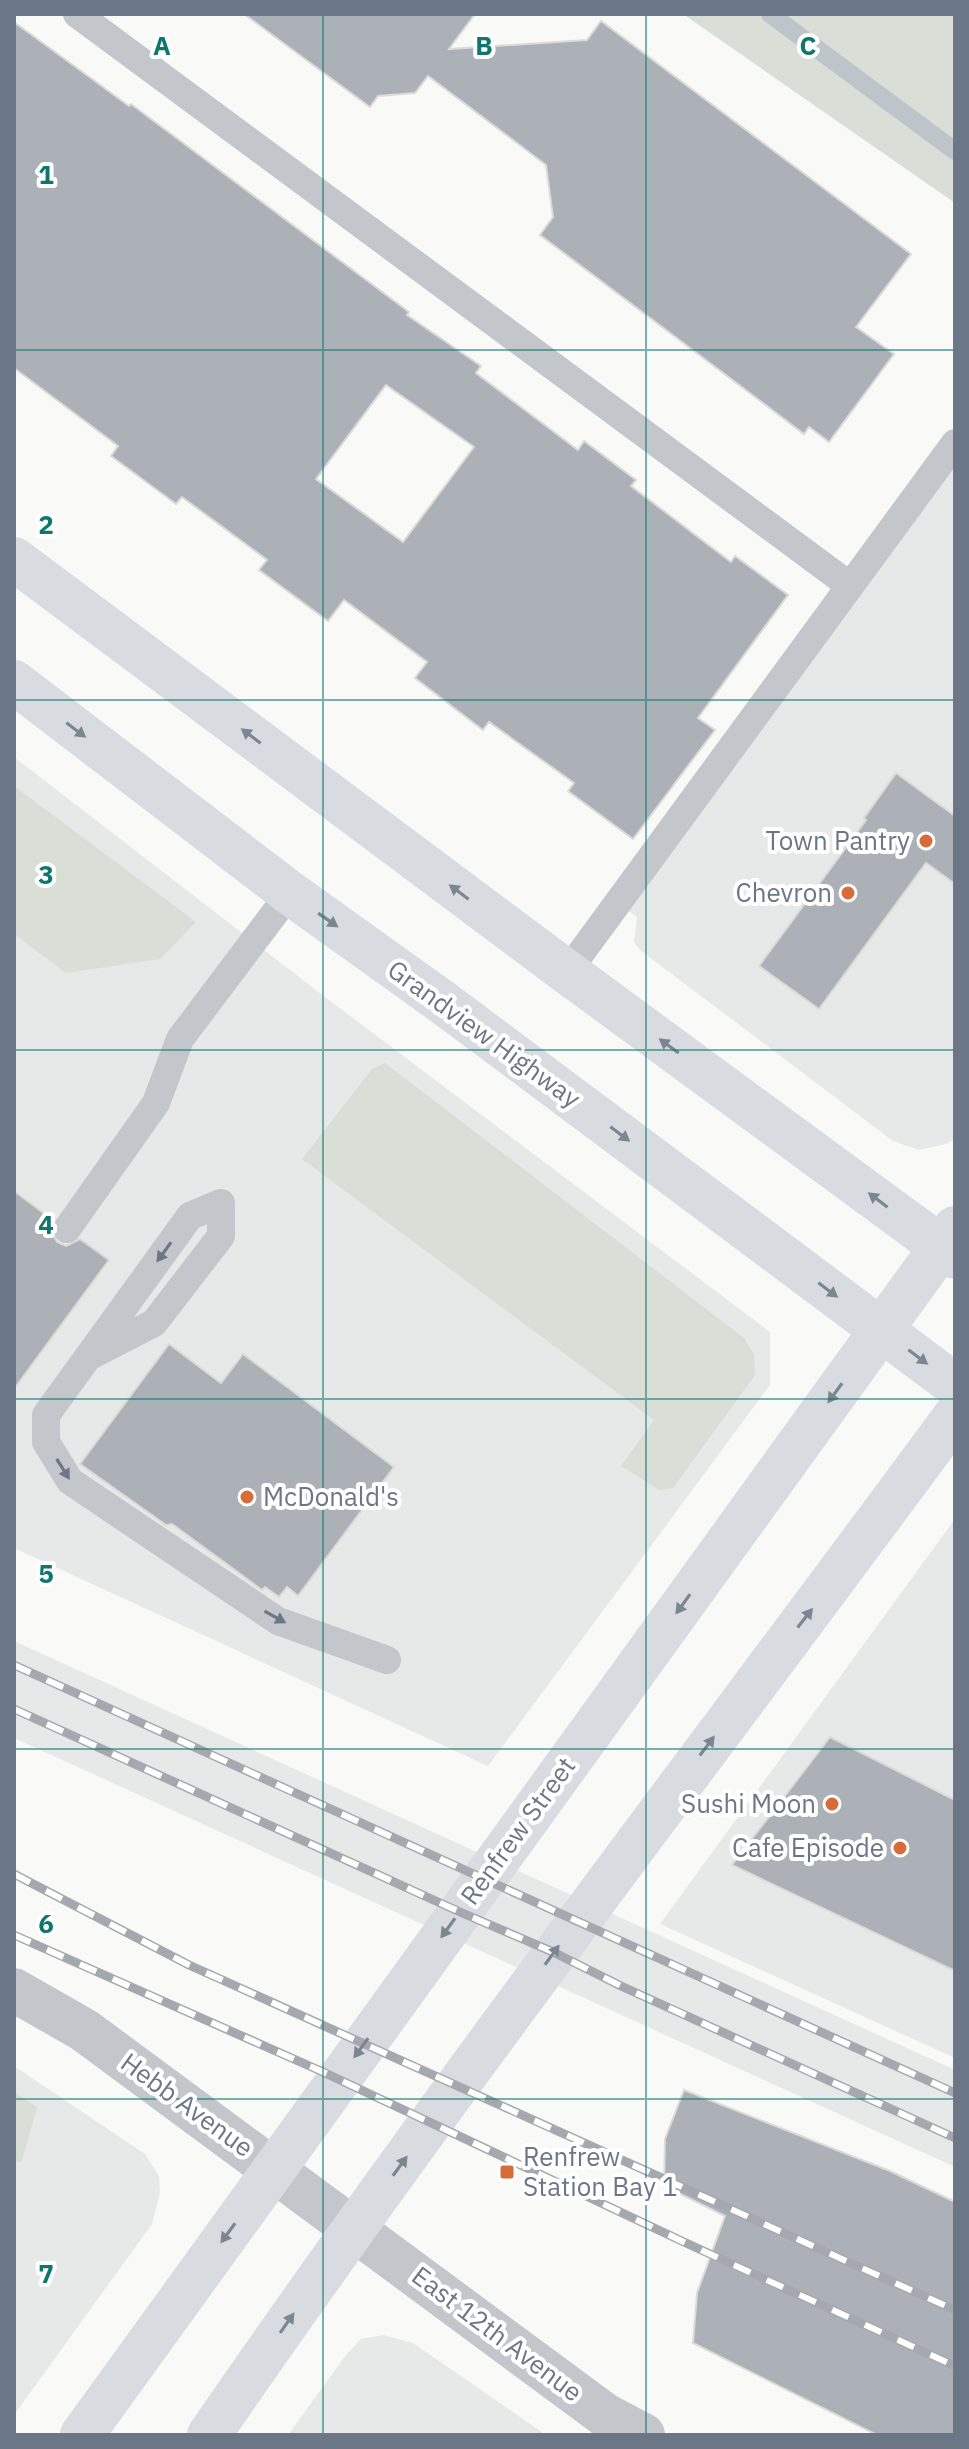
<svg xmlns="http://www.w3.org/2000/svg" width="969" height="2449" viewBox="0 0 969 2449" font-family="'IBM Plex Sans',sans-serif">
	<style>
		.built { fill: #e7e8e8 }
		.green { fill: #d9ded7 }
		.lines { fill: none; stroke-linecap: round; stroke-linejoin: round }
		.stream { stroke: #bdc5cb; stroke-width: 18 }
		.building { fill: #abb1b7; stroke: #dbdbd9; stroke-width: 2; fill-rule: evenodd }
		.lane { stroke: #c3c6ca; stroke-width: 28 }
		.street { stroke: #c3c6ca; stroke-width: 44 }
		.secondary { stroke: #d8dbdf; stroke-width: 44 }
		.rail-casing { stroke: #a5a9af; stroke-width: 9 }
		.rail { stroke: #fff; stroke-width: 6; stroke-dasharray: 18; stroke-linecap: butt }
		.oneway { fill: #7b8693 }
		.oneway2 { fill: #6b7786 }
		.grid { fill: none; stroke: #0f766e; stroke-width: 2; stroke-opacity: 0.55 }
		.poi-dot { fill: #d76c39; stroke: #fff; stroke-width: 3 }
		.labels { text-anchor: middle; stroke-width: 8; stroke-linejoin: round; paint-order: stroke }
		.poi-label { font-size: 26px; fill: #6b7786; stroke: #fff; text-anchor: end }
		.street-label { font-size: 26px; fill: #6b7786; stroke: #fff }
		.grid-label { font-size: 26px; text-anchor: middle; font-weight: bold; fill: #0f766e; stroke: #fff; stroke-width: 8; stroke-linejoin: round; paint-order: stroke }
	</style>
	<rect width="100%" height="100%" fill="#f9f9f7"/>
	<!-- built -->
	<path class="built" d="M955 444V1139L946 1144 919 1150 893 1141 640 950 634 942 637 917 617 902Z
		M14 757 325 997 770 1332V1385L488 1766 14 1548Z
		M955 1519V2058L660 1924Z
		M14 1641 955 2070V2167L14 1738Z
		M14 2066 145 2154 159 2176 160 2193 152 2224 14 2415Z
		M383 2335 413 2343 546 2435H288L346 2355 361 2339Z"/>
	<!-- green -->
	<path class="green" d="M683 14H955V203Z
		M14 786 196 922 160 959 66 973 14 934Z
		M385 1063 744 1338 754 1355 755 1375 673 1488 659 1490 621 1466 654 1420 302 1159 372 1069Z
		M14 2092 37 2107 22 2161 14 2162Z"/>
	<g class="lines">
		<!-- stream -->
		<path class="stream" d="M770 14 955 151"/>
	</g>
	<!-- building -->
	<path class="building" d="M244 14H475L449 49 587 40 601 21 911 254 856 327 894 354 829 442 809 427 804 434 540 235 553 217 546 165 428 76 415 93 378 96 370 107Z
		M14 22 129 106 131 104 409 312 407 315 481 366 476 373 578 450 584 441 636 480 631 486 731 562 735 556 788 595 698 718 715 730 633 839 568 791 574 783 489 722 483 730 415 678 427 662 344 600 328 621 259 570 267 560 182 497 176 504 111 456 118 446 14 368ZM386 385 474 447 403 542 316 479Z
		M896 773 955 816V884L926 863 819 1009 759 966 866 820 864 818Z
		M14 1191 53 1220 50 1228 57 1242 66 1246 80 1239 109 1260 14 1389Z
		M169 1344 221 1383 243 1354 394 1467 298 1596 287 1587 279 1597 265 1587 262 1590 172 1524 166 1525 80 1464Z
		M830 1737 955 1800V1971L732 1865Z
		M684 2090 890 2171 955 2202V2435H877L693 2343 697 2293 725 2216 664 2186 665 2139Z"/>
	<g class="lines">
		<!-- lane -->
		<path class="lane" d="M77 14 849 585
			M567 972 955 443
			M67 1229 156 1103 180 1039 290 893
			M88 1357 154 1323 221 1236V1203L190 1216 46 1415V1442L70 1481 278 1621 387 1660"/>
		<!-- street -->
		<path class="street" d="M14 1990 84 2030 605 2415 643 2435"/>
		<!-- secondary -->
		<path class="secondary" d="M14 559 567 972 955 1257
			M14 682 290 893 445 1004 955 1385
			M82 2435 955 1228
			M209 2435C448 2088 705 1755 955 1416"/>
		<defs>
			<path id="rail" d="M14 1665 955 2093
				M14 1709 460 1912 553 1952 621 1986 955 2138
				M14 1874 189 1965 955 2310
				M14 1935 323 2072 686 2243 955 2366"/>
		</defs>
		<!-- rail casing -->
		<use href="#rail" class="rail-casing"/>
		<!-- rail -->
		<use href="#rail" class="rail"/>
	</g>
	<!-- one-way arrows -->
	<defs><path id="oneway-solid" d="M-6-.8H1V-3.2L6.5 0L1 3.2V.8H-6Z" transform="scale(2)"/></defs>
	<g class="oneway">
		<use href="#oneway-solid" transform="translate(76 730) rotate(37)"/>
		<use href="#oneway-solid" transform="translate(251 736) rotate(-143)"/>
		<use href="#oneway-solid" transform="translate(459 892) rotate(-143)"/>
		<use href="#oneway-solid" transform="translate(328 920) rotate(35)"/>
		<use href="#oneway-solid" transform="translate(669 1046) rotate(-144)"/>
		<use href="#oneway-solid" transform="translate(620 1134) rotate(37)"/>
		<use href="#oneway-solid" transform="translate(878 1200) rotate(-143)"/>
		<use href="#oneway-solid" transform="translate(828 1290) rotate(37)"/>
		<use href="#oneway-solid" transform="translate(918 1357) rotate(37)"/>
		<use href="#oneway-solid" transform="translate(835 1393) rotate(126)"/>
		<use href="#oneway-solid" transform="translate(683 1604) rotate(126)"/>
		<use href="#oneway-solid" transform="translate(805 1618) rotate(-52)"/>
		<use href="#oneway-solid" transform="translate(707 1746) rotate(-53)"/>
		<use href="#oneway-solid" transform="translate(448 1928) rotate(126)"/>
		<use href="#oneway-solid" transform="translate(552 1955) rotate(-54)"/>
		<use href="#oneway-solid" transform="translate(361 2048) rotate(126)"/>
		<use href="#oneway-solid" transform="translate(400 2166) rotate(-54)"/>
		<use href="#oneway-solid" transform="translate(228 2233) rotate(126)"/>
		<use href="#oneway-solid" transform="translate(287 2323) rotate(-55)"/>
	</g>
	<g class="oneway2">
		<use href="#oneway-solid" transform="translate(164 1252) rotate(126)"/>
		<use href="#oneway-solid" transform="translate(63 1469) rotate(58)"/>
		<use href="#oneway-solid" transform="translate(275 1617) rotate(29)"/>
	</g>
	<!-- grid -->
	<path class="grid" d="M323 14V2435M646 14V2435M14 350H955M14 700H955M14 1050H955M14 1399H955M14 1749H955M14 2099H955"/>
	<!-- markers -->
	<g class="poi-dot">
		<circle cx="926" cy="841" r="8"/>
		<circle cx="848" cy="893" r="8"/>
		<circle cx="247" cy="1497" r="8"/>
		<circle cx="832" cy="1804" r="8"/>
		<circle cx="900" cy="1848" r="8"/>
		<rect x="499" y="2164" width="16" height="16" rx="4"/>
	</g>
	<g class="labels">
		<!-- poi labels -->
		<g class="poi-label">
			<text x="910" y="850">Town Pantry</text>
			<text x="832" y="902">Chevron</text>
			<text x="263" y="1506" text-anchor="start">McDonald's</text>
			<text x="816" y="1813">Sushi Moon</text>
			<text x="884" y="1857">Cafe Episode</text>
			<text x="523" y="2166" text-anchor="start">Renfrew<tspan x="523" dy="30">Station Bay 1</tspan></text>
		</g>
		<!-- street labels -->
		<g class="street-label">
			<text transform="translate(484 1034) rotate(36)" y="9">Grandview Highway</text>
			<text transform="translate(518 1831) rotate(-54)" y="9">Renfrew Street</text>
			<text transform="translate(187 2105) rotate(36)" y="9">Hebb Avenue</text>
			<text transform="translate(497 2334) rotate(37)" y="9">East 12th Avenue</text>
		</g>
	</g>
	<g class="grid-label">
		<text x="162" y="55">A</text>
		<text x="484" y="55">B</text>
		<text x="808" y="55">C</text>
		<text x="46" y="184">1</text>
		<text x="46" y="534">2</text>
		<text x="46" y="884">3</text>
		<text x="46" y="1234">4</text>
		<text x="46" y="1583">5</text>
		<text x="46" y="1933">6</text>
		<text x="46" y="2283">7</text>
	</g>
	<!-- border -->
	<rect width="969" height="2449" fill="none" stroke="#6b7786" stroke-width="32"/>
</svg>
